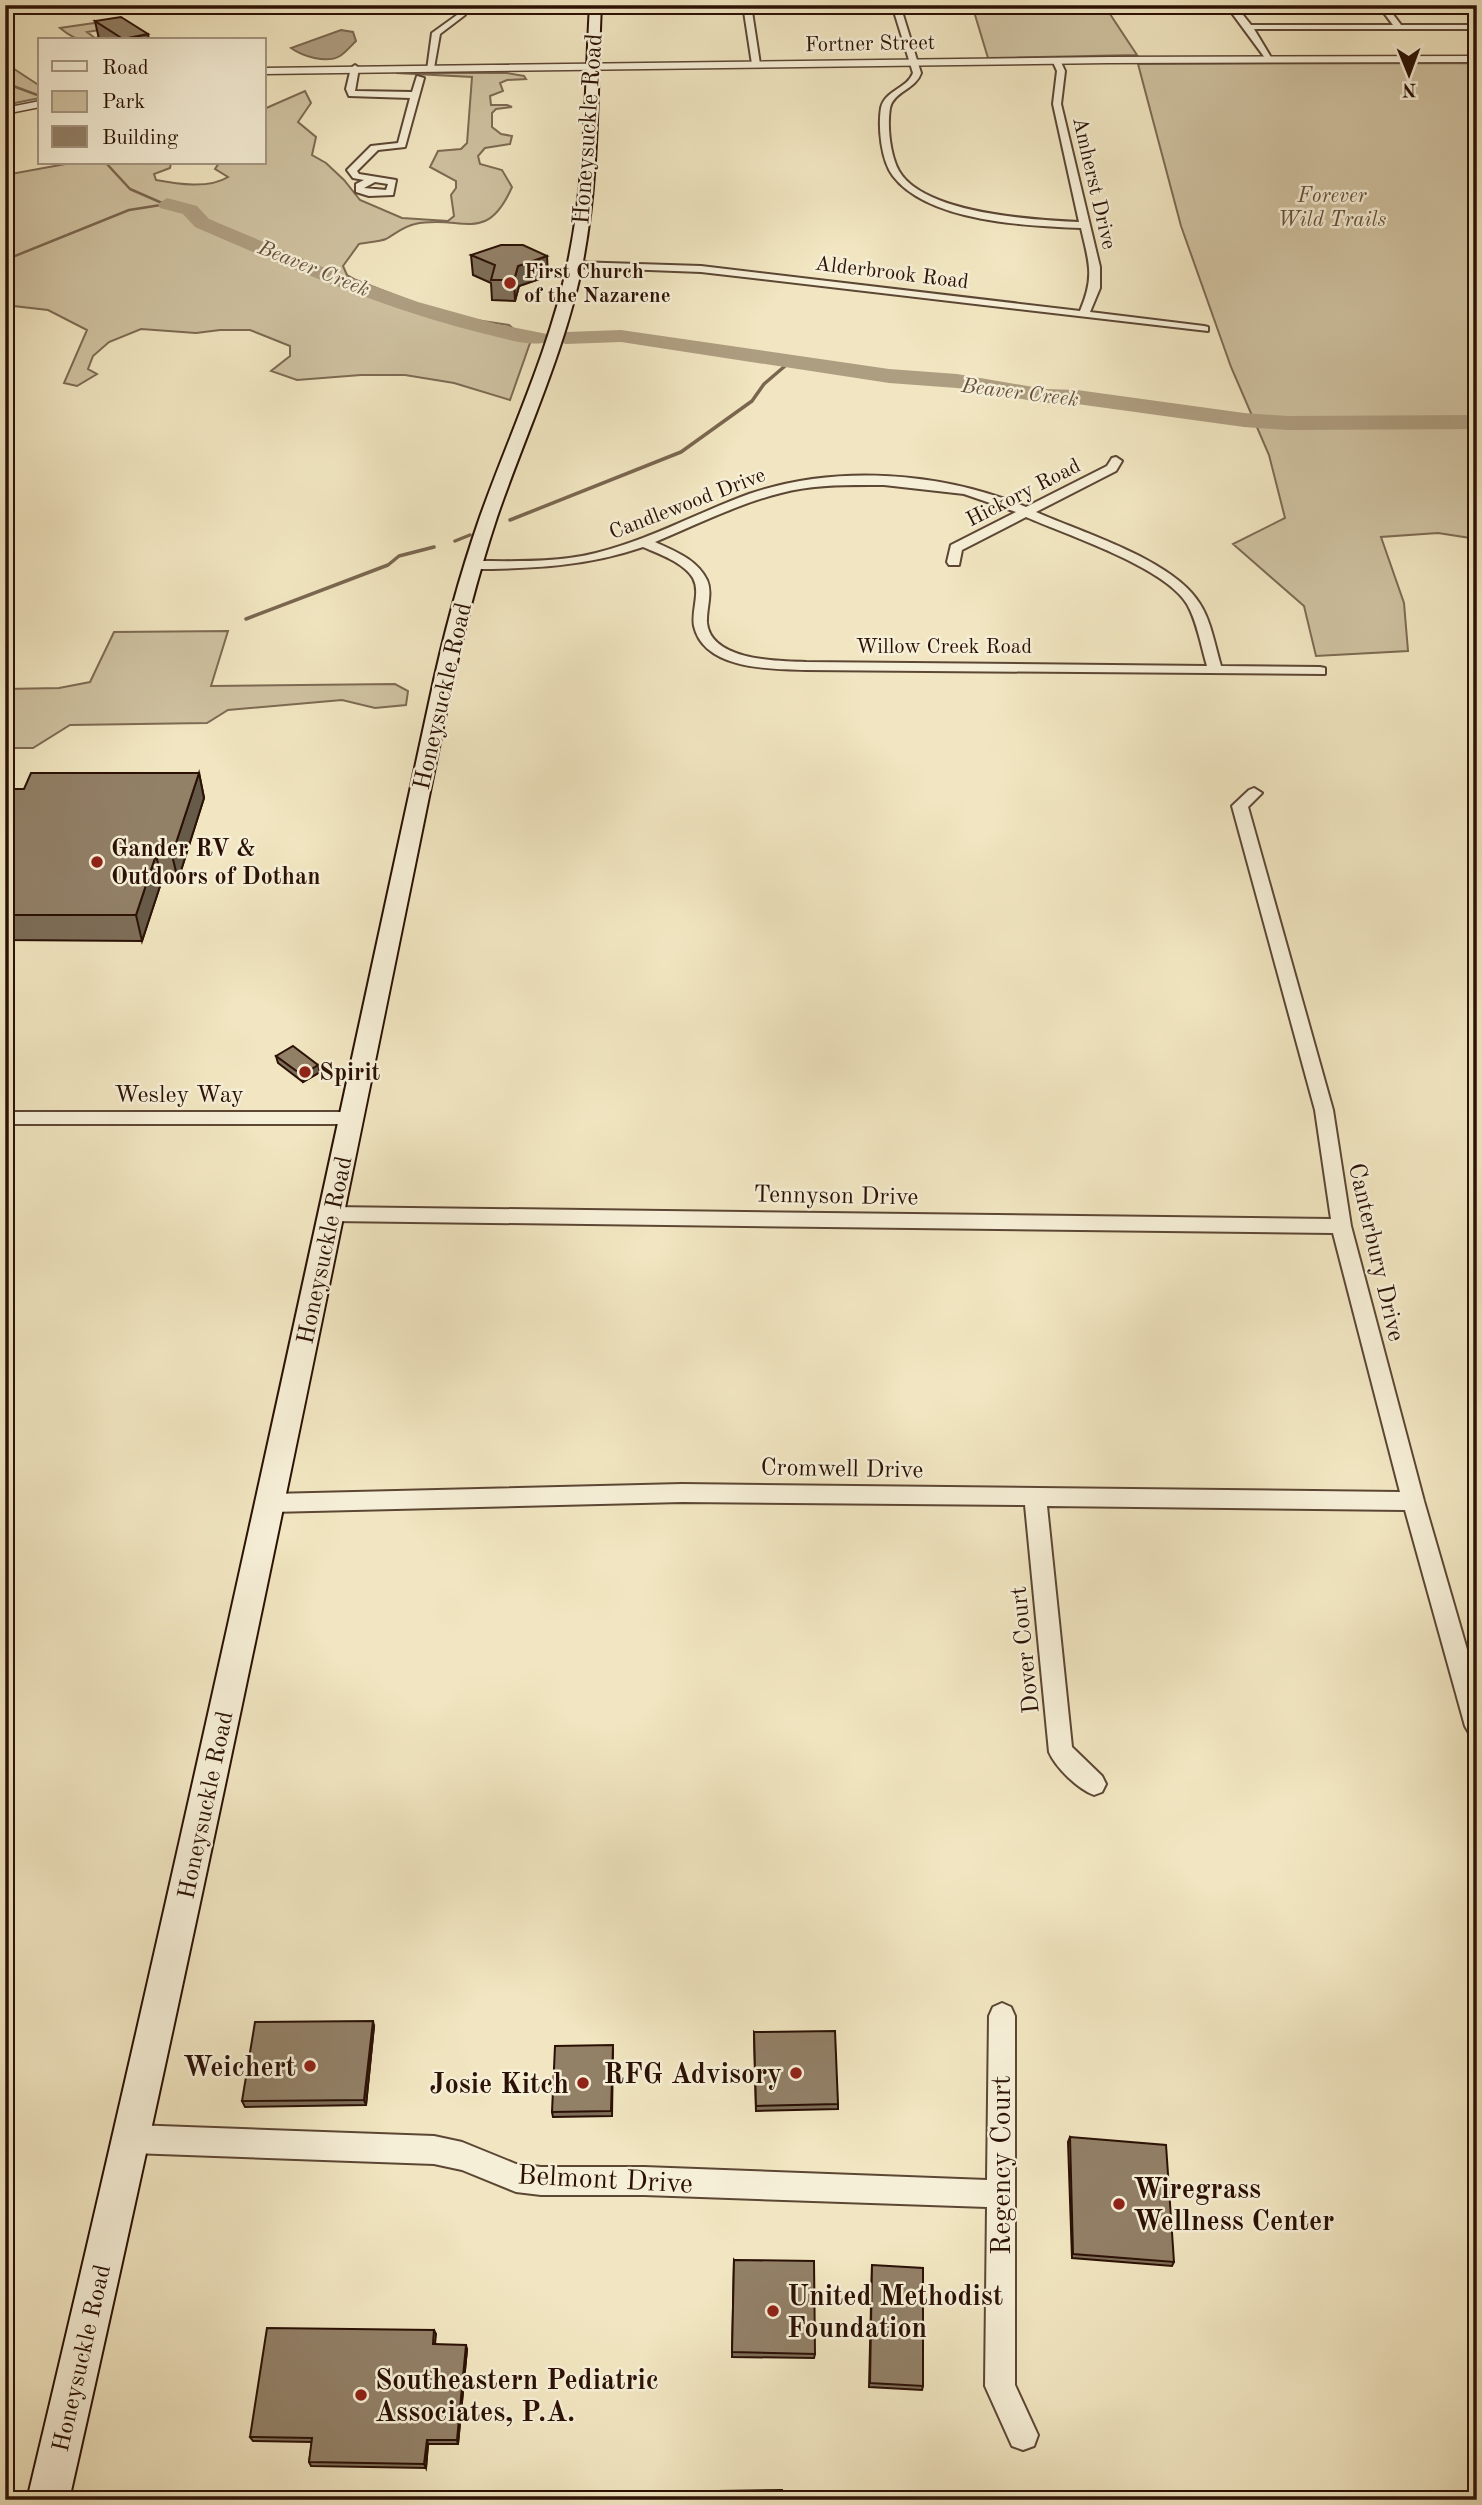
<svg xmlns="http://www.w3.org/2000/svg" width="1482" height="2505" viewBox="0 0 1482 2505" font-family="'Old Standard TT',serif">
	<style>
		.green { fill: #cfc2a1; stroke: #7d6a53; stroke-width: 2 }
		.water { fill: #ae9e81; stroke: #7a664f; stroke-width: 2 }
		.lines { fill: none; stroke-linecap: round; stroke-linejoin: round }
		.stream-far1 { stroke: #7a664f; stroke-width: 2.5 }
		.stream { stroke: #7a664f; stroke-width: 3.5 }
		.river { fill: #ae9e81; fill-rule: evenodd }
		.minor-casing { stroke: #5c4634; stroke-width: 4 }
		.tertiary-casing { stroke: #5c4634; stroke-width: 3 }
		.secondary-casing { stroke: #2b1105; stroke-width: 4 }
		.minor { fill: #f6efd7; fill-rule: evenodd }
		.tertiary { fill: #f6efd7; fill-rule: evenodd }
		.secondary { fill: #f6efd7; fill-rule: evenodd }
		.wall { fill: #7e6e59; stroke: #2b1105; stroke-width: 2 }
		.shaded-wall { fill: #665a48; stroke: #2b1105; stroke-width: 2 }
		.building { fill: #928067; stroke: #2b1105; stroke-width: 2 }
		.poi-dot { fill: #8f2418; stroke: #f6efd7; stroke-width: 2.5 }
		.labels { text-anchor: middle; stroke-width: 5; stroke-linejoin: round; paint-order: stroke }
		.far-street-label { font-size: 21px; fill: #2b1105; stroke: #f6efd7 }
		.far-park-label { font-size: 21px; font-style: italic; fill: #644f3c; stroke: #f6efd7 }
		.far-water-label { font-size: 21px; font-style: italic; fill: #66503d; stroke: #f6efd7 }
		.far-poi-label { font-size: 21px; font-weight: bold; fill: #2b1105; stroke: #f6efd7; text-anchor: start }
		.street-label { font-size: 24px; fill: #2b1105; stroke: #f6efd7 }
		.poi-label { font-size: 24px; font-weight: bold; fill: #2b1105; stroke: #f6efd7; text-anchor: start }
		.near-poi-label { font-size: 28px; font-weight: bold; fill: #2b1105; stroke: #f6efd7; text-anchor: end }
		.near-street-label { font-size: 28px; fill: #2b1105; stroke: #f6efd7 }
	</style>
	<rect width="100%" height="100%" fill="#f1e6c1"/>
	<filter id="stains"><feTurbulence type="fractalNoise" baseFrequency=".00286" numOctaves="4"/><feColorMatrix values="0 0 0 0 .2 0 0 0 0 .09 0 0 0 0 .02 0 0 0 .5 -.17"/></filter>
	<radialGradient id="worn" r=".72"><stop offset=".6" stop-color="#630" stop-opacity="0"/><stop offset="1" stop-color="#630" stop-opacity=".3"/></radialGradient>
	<!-- green -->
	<path class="green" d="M972 5H1104L1137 55 988 58Z
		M94 23 114 24 118 27 87 32 95 38 108 36C89 43 78 43 60 28Z
		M5 63 40 86V98L5 105Z
		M1477 63V539L1438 533 1381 537 1404 603 1408 651 1316 656 1304 606 1233 544 1285 518 1269 455 1231 367 1181 226 1138 64Z
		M396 73H507L524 76 526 79 507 80 500 83 503 91 490 96 491 105H507L512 107 496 109 492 113V127L501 134 512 136 510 144 485 148 478 156 480 164 502 170 512 187C486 246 462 214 415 224 404 226 395 234 386 239 378 242 368 242 359 244L343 266 347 275 356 280 420 305 469 319 509 325 530 343 510 400 454 383 405 375H361L297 380 271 371 290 356V346L250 330H220L196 333 141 329 109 342 93 356 88 369 97 374 77 386 64 383 87 330 48 310 5 305V175L71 163H171L170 168 154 174 156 180C177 184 209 189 228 177L215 169 219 163H264V109L305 91 311 103 298 122 316 137 312 155 326 163 344 180 360 200 402 218 448 221 454 216 451 195 456 188V181L430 167 438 151 461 149 467 143 472 77Z
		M228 631 211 686 395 684 408 691 406 705 375 708 342 700 228 710 207 723 70 725 33 748H5V689L59 688 90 682 114 632Z"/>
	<!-- water -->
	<path class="water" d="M341 30 353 32 356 41C351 46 345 53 340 56 326 64 302 56 291 48Z"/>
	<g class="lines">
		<!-- stream-far1 -->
		<path class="stream-far1" d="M5 83 40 96
			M106 163 130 189 162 203
			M5 260 129 210 167 204"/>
		<!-- stream -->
		<path class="stream" d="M510 520 681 452 752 401 764 384 792 360
			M455 541 470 535
			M246 619 388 565 399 556 434 547"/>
		<!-- river -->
		<path class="river" d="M167 198 197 206 209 219 332 271 418 302 497 324 547 334 551 338 547 342C529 347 503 338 485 334 384 309 290 268 195 227L183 214 160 208 158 204Z
			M621 330 889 369 957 374 1045 389 1077 390 1244 413 1288 416 1477 415V429L1288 430 1244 427 1077 404 1045 403 957 388 889 383 621 342 566 344 559 342 555 338 559 334 566 332Z"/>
		<defs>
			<path id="minor" d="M456 5H465L462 8 465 15 440 34 434 68 427 70 432 33 457 15 454 8Z
				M743 5H751L760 64 756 67 752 64Z
				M892 5H900L921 73C916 89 893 92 890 108 887 126 890 155 899 171 924 214 1034 220 1079 222L1053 104 1057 71 1052 60 1059 58 1065 71 1061 104 1100 267V288L1090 312 1204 326 1208 327V331L701 272 571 267 570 265 575 262 701 266 1080 311C1095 276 1089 263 1081 228 1028 226 928 222 893 176 881 160 878 127 881 108 885 90 907 89 913 73Z
				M1226 5H1235L1251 25H1393L1378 5H1386L1401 25H1477V29H1254L1272 59 1268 62Z
				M355 65 359 68 355 91 412 92 417 76 424 78 405 147 378 150 357 171 359 174 396 180 393 195 369 196 356 192V184L364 180 353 178 347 170 371 146 398 143 410 98 349 96 346 89 351 68ZM375 182 388 184 386 190 364 188Z
				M1116 457 1122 461 1116 471 1036 512C1083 533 1174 560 1200 604 1211 621 1215 646 1221 666L1320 667 1325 668V674L806 670C771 669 704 670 694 626 691 610 701 593 693 578 683 562 659 554 643 547 587 566 533 569 474 569L467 565 474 561C514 561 556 563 596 553 649 540 697 513 749 494 836 464 942 472 1026 507L1107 466 1112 458ZM884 485 964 494 1016 512 951 545 947 562 949 565H959L962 550 1026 517C1067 535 1165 567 1187 604 1197 621 1201 646 1207 666L806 662C778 661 711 661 707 623 706 609 713 593 707 580 697 559 674 551 655 542 696 525 737 504 781 493 814 484 850 485 884 485Z
				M1254 788 1262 793 1248 807 1333 1110 1351 1226 1424 1501 1477 1684V1736L1469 1733 1465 1726 1405 1510 1047 1506 1072 1747 1102 1776 1106 1784 1102 1792 1094 1795C1078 1789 1056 1768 1049 1752L1025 1505 682 1502 271 1512 263 1509 260 1503 263 1497 271 1494 682 1484 1400 1492 1333 1233 331 1221 324 1219 322 1214 324 1209 331 1207 1331 1219 1315 1110 1232 806 1249 790Z
				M5 1112H352L361 1118 352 1124H5Z
				M1002 2003 1011 2007 1015 2016V2385L1038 2435 1034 2446 1023 2450 1012 2446 985 2386 987 2207 644 2195H541L516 2192 462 2170 434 2164 132 2153 122 2149 118 2139 122 2129 132 2125 434 2136 462 2142 516 2164 541 2167H644L987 2180 989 2016 993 2007Z"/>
			<path id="tertiary" d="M1477 56V62L1108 63 264 74V68L1108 57Z
				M40 101V107L5 114V108Z"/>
			<path id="secondary" d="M590 5H601C597 90 599 178 583 261 566 349 526 433 497 517 477 577 461 641 448 703 326 1303 204 1903 69 2500H27C170 1903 299 1303 429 703 442 641 459 577 480 517 510 433 550 349 568 262 586 178 585 90 590 5Z"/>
		</defs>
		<!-- minor casing -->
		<use href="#minor" class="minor-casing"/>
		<!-- tertiary casing -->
		<use href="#tertiary" class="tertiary-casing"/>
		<!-- secondary casing -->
		<use href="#secondary" class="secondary-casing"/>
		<!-- minor -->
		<use href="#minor" class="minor"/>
		<!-- tertiary -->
		<use href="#tertiary" class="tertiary"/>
		<!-- secondary -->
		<use href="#secondary" class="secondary"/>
	</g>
	<!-- wall -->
	<path class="wall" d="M95 21 149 40H101L99 39Z
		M471 255 548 276 519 286 515 301 492 300 491 283 473 275Z
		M199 773 204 798 178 880H162L142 941 5 940V810L24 789Z
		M276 1056 318 1065 320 1072 303 1082 278 1063Z
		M374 2026 366 2105 245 2107 242 2101Z
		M754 2032 838 2104V2109L756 2111Z
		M613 2050 612 2116 553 2117 552 2112Z
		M1070 2137 1174 2262 1172 2266 1072 2258 1068 2142Z
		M734 2260 815 2354 814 2358 732 2357Z
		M872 2265 923 2386 922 2390 869 2387Z
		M434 2330 436 2334 435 2344 467 2349 458 2444H428L426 2468 311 2466 309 2462 312 2442 253 2441 250 2437Z"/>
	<!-- shaded-wall -->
	<path class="shaded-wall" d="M148 34 149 40H123V39Z
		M547 256 548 276 519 286 515 301 514 280 518 266Z
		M199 773 204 798 178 880 172 855Z
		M156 855 162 880 142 941 136 915Z
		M318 1065 320 1072 303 1082 302 1075Z
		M373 2021 374 2026 366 2105 364 2100Z
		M466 2345 467 2349 458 2444 457 2440Z
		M427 2440 428 2444 426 2468 424 2464Z"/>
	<!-- building -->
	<path class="building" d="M121 17 148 34 123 39 95 21Z
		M501 245H523L547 256 518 266 514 280H491L495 265 471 255Z
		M31 773H199L172 855H156L136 915H5V832L9 824H5V810L14 789H24Z
		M293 1046 318 1065 302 1075 276 1056Z
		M373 2021 364 2100 242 2101 255 2022Z
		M835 2031 838 2104 756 2106 754 2032Z
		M613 2045 611 2111 552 2112 555 2046Z
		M1070 2137 1166 2145 1174 2262 1073 2254Z
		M734 2260 814 2261 815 2354 732 2352Z
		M872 2265 923 2268V2386L870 2383Z
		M267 2328 434 2330 433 2344 466 2345 457 2440H427L424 2464 309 2462 312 2438 250 2437Z
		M782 2490V2500H718V2491Z"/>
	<!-- markers -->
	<g class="poi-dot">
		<circle cx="510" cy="283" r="7"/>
		<circle cx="97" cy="862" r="7"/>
		<circle cx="305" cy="1072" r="7"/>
		<circle cx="310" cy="2066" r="7"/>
		<circle cx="796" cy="2073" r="7"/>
		<circle cx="583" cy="2083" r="7"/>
		<circle cx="1119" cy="2204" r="7"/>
		<circle cx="773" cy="2311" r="7"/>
		<circle cx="361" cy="2395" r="7"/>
	</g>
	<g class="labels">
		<!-- far-street labels -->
		<g class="far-street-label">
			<text transform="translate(870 43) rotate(-1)" y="7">Fortner Street</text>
			<text transform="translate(1095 183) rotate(77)" y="7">Amherst Drive</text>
			<text transform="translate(892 272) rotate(7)" y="7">Alderbrook Road</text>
			<text transform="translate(1023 492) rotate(-27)" y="7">Hickory Road</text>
			<text transform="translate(687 503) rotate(-21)" y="7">Candlewood Drive</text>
			<text x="944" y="653">Willow Creek Road</text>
		</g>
		<!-- far-park labels -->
		<g class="far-park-label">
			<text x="1332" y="202">Forever<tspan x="1332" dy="24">Wild Trails</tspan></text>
		</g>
		<!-- far-water labels -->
		<g class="far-water-label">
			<text transform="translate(314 268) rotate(22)" y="7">Beaver Creek</text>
			<text transform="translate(1020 392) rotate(7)" y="7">Beaver Creek</text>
		</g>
		<!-- far-poi labels -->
		<g class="far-poi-label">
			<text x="524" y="278">First Church<tspan x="524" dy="24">of the Nazarene</tspan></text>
		</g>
		<!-- street labels -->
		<g class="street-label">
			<text transform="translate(587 129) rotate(-86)" y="8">Honeysuckle Road</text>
			<text transform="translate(442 696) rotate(-77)" y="8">Honeysuckle Road</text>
			<text x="179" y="1102">Wesley Way</text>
			<text transform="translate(836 1195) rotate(1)" y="8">Tennyson Drive</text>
			<text transform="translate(324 1250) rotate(-78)" y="8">Honeysuckle Road</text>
			<text transform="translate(1377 1252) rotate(77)" y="8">Canterbury Drive</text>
			<text transform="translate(842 1468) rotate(1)" y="8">Cromwell Drive</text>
			<text transform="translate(1024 1650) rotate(-96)" y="8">Dover Court</text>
			<text transform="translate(205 1805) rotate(-78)" y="8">Honeysuckle Road</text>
			<text transform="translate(81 2358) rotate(-77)" y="8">Honeysuckle Road</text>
		</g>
		<!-- poi labels -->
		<g class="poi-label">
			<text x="111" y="856">Gander RV &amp;<tspan x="111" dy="28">Outdoors of Dothan</tspan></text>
			<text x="319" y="1080">Spirit</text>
		</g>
		<!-- near-poi labels -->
		<g class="near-poi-label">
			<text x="296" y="2076">Weichert</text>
			<text x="782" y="2083">RFG Advisory</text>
			<text x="569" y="2093">Josie Kitch</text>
			<text x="1133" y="2198" text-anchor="start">Wiregrass<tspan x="1133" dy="32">Wellness Center</tspan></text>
			<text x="787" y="2305" text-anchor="start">United Methodist<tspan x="787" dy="32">Foundation</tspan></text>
			<text x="375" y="2389" text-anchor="start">Southeastern Pediatric<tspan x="375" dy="32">Associates, P.A.</tspan></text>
		</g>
		<!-- near-street labels -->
		<g class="near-street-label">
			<text transform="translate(1000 2165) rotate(-90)" y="10">Regency Court</text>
			<text transform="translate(605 2178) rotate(3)" y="10">Belmont Drive</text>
		</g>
	</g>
	<!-- margin -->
	<rect width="1482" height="2505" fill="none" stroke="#f1e6c1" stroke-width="28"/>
	<rect x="7" y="7" width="1468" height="2491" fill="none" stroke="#2b1105" stroke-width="3.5"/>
	<rect x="14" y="14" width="1454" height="2477" fill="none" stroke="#2b1105" stroke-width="2"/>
	<!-- legend -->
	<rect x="38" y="38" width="228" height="126" fill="#f6efd7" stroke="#a59683" stroke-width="2"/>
	<rect x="52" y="61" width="35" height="10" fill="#f6efd7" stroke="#a59683" stroke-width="2"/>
	<text x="102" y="74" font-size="21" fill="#2b1105">Road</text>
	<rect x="52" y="91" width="35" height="21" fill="#cfc2a1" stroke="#a59683" stroke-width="2"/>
	<text x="102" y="108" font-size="21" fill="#2b1105">Park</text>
	<rect x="52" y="126" width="35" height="21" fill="#928067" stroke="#a59683" stroke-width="2"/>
	<text x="102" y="144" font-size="21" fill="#2b1105">Building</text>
	<!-- north arrow -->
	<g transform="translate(1409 74) rotate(179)" stroke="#f6efd7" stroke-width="5" paint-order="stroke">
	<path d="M0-5L12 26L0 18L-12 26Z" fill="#2b1105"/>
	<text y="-10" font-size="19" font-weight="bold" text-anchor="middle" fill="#2b1105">N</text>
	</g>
	<rect width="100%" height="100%" filter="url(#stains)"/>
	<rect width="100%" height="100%" fill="url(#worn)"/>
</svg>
